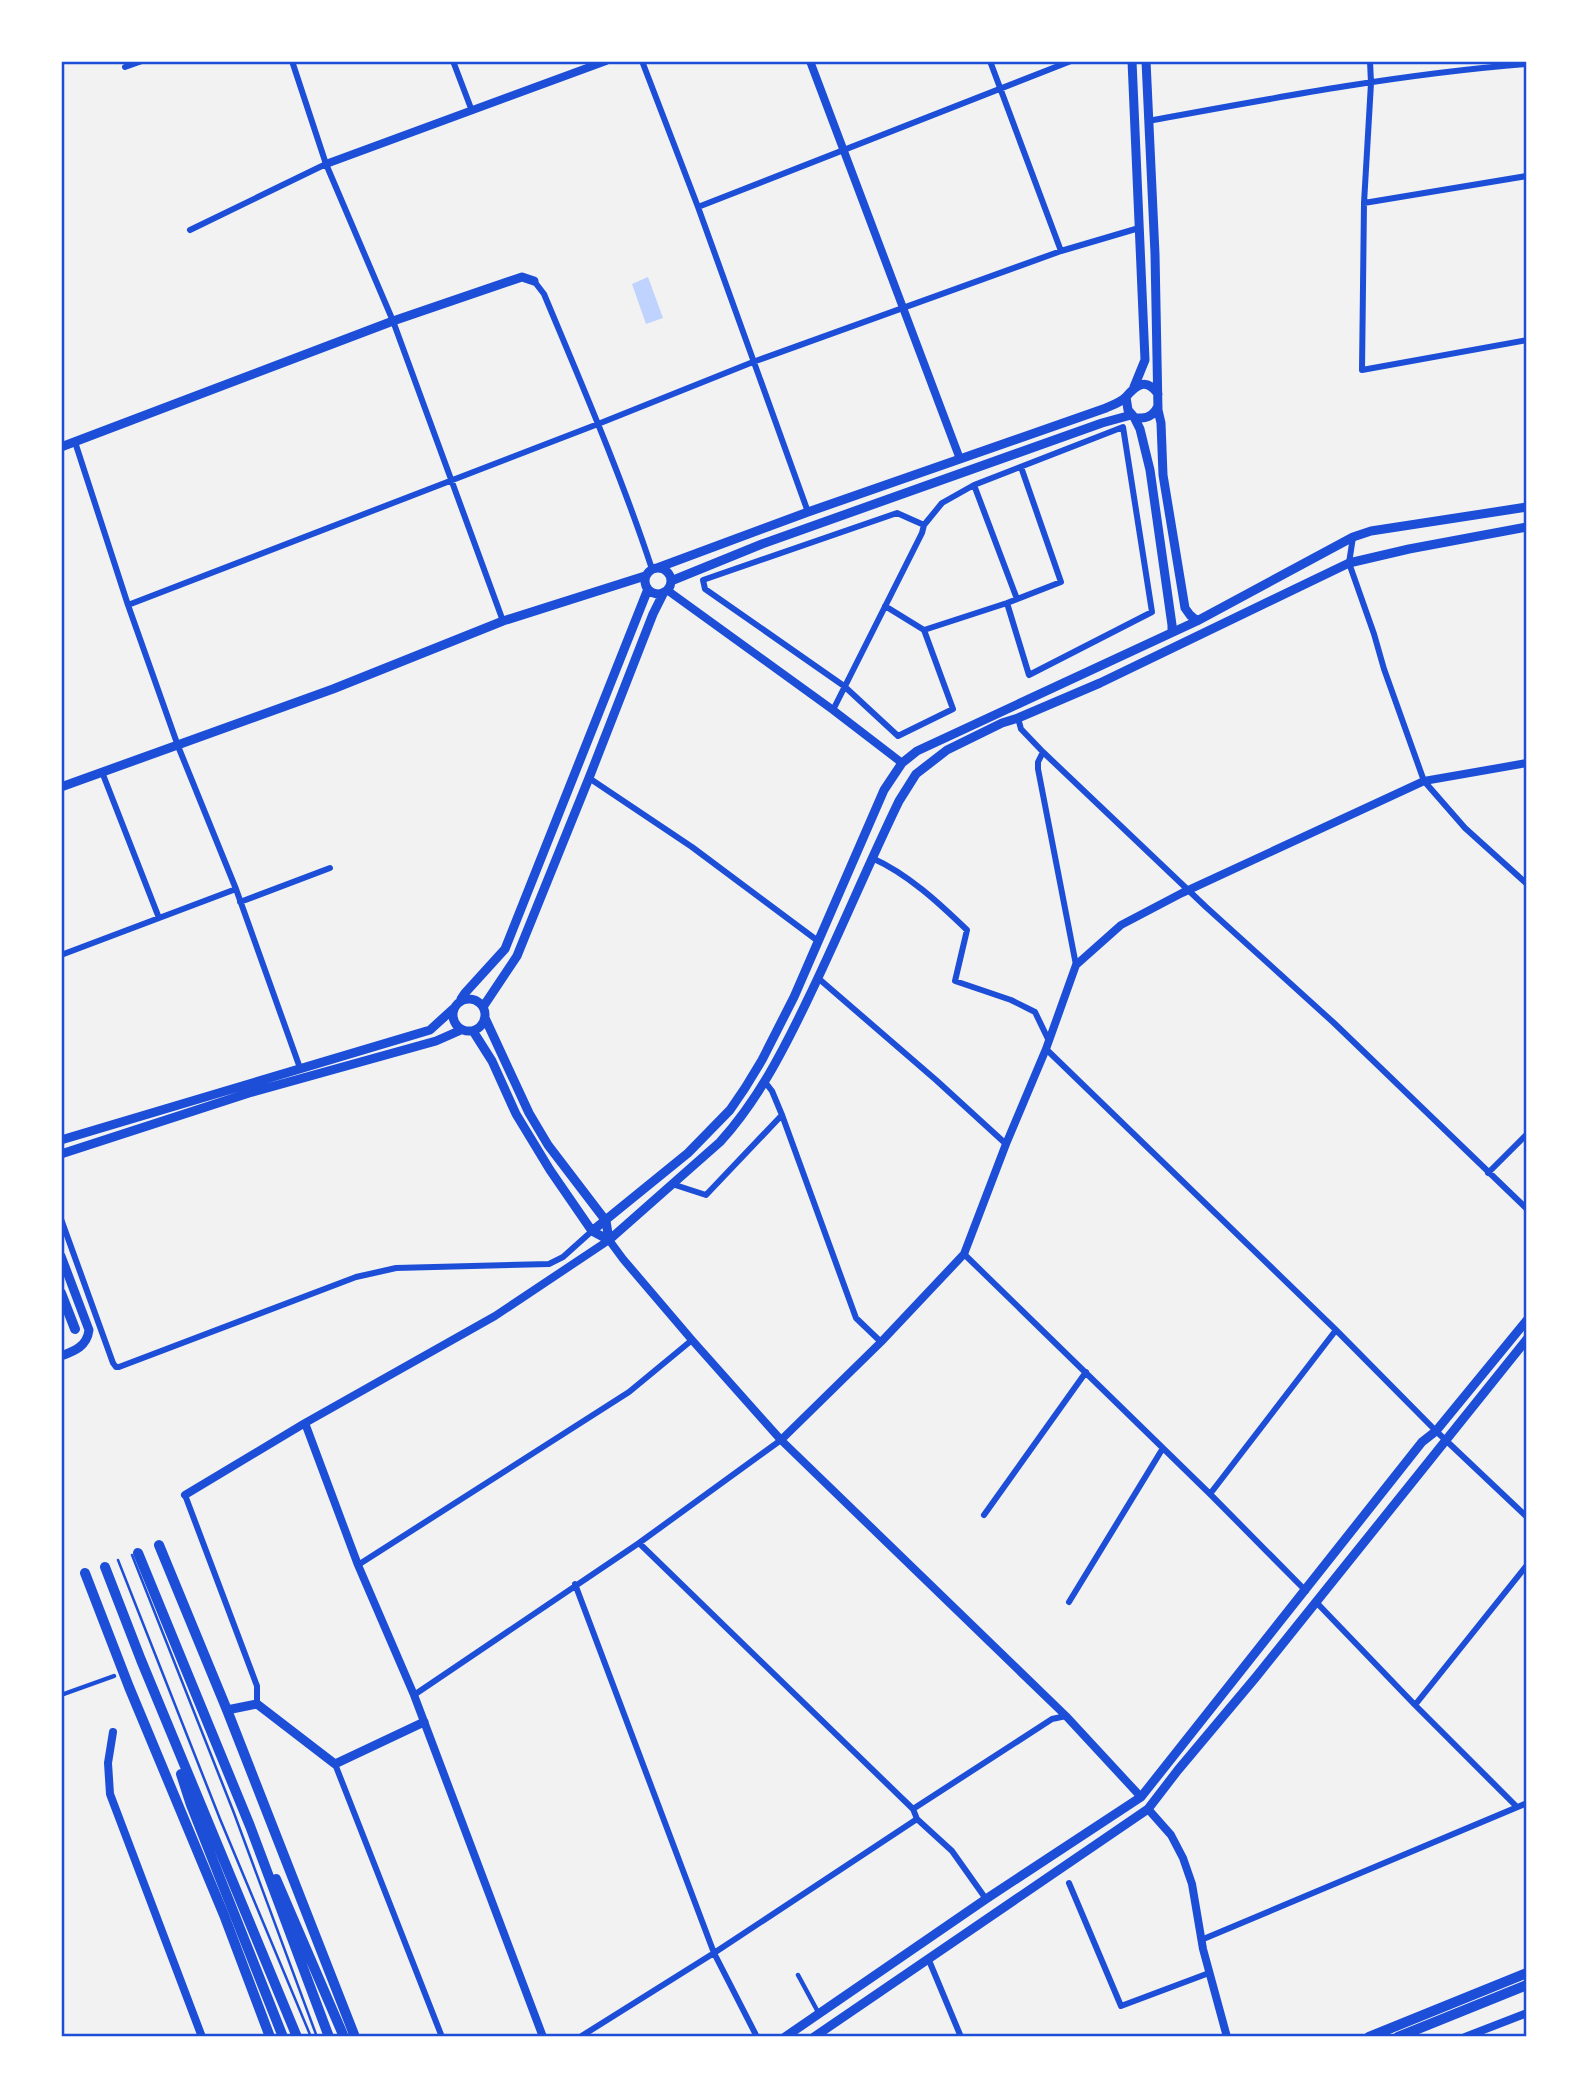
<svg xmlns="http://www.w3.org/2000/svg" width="1588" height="2098" viewBox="0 0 1588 2098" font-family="'Archivo Narrow',sans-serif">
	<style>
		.water { fill: #bfd3fe }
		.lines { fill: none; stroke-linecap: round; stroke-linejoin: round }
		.service { stroke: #1d4ed8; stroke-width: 2.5 }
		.pedestrian { stroke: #1d4ed8; stroke-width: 4.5 }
		.minor { stroke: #1d4ed8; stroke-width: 6 }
		.tertiary { stroke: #1d4ed8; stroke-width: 8 }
		.secondary { stroke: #1d4ed8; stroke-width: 9 }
		.primary { stroke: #1d4ed8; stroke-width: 10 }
		.trunk { stroke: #1d4ed8; stroke-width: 10 }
		.neatline { fill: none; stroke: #1d4ed8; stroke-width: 2.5 }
	</style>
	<rect width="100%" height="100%" fill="#f2f2f2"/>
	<!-- water -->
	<path class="water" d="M648 277 663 318 646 324 632 284Z"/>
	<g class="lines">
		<!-- service -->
		<path class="service" d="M132 1555 234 1813 317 2037
			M118 1560 220 1819 311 2037"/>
		<!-- pedestrian -->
		<path class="pedestrian" d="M61 1695 114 1676
			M798 1975 818 2012"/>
		<!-- minor -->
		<path class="minor" d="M292 61 326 164 393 321 503 621
			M453 61 472 111
			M642 61 698 207 808 512
			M990 61 1061 251
			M1370 61 1371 83 1364 203 1362 370 1527 340
			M125 67 142 61
			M1148 121C1273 98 1400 74 1527 64
			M1364 203 1527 176
			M698 207 1071 61
			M190 230 326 164
			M534 281 544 294C582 385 621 475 652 569
			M75 442 128 605 178 746 236 889 300 1068
			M974 485 1017 599
			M924 525 897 513 703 580 705 589 844 686 898 736 953 709 924 630 1007 603 1061 582 1021 467
			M1353 537 1349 563 1374 634 1384 669 1424 781 1465 828 1527 884
			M128 605 598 424 753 362 1061 251 1139 228
			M885 606 924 630
			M833 710 922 533 924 525 942 503 974 485 1123 427 1152 612 1029 675 1007 603
			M1018 718 1021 729 1043 752 1206 907 1334 1023 1527 1209
			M1043 752 1038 762V769L1076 965
			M102 772 159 918
			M589 778 692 847 818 941
			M872 858C908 874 939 903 967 930L955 981 1011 1000 1035 1012 1049 1041
			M240 902 330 868
			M61 955 236 889
			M818 978 936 1080 1006 1144
			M1046 1049 1336 1330 1436 1431 1527 1517
			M765 1082 772 1091 782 1115 856 1318 881 1342
			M1488 1173 1527 1134
			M672 1184 706 1195 782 1115
			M61 1219 113 1363 116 1367H119L356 1277 396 1268 549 1264 563 1257 592 1231
			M964 1254 1210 1494 1306 1591
			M1210 1494 1336 1330
			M185 1495 257 1686V1704
			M984 1515 1086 1372
			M639 1543 913 1809 917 1819 952 1851 986 1899
			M358 1565 629 1392 692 1340
			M575 1584 714 1953 757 2037
			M1069 1602 1163 1448
			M1316 1602 1415 1705 1527 1565
			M414 1695 639 1543 781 1440
			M1415 1705 1517 1807
			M335 1764 442 2037
			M913 1809 1052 1719 1066 1716
			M1069 1883 1121 2006 1209 1973
			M1201 1940 1527 1803
			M928 1958 961 2037
			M580 2037 714 1953 917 1819"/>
		<!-- tertiary -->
		<path class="tertiary" d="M810 61 960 459
			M326 164 606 61
			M667 590 833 710 902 763
			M305 1423 358 1565 414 1695 543 2037
			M781 1440 881 1342 964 1254 1006 1144 1046 1049 1076 965 1121 925 1182 893 1424 781 1527 763
			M185 1495 305 1423 495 1316 609 1240 623 1259 692 1340 781 1440 1066 1716 1141 1797
			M113 1732 108 1763 110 1794 202 2037
			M1148 1809 1171 1835 1183 1858 1192 1884 1203 1949 1227 2037
			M1465 2037 1527 2013"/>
		<!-- secondary -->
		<path class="secondary" d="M1132 61 1145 360 1134 387
			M1146 61 1155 254 1158 410 1161 423 1163 475 1185 608 1190 615 1197 621
			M1126 397 1128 410 1134 417 1140 429 1150 470 1172 625V631
			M1134 417C1145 420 1154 416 1158 406
			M61 447 393 321 522 277 534 281
			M657 568 808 512 1106 408C1113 405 1121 402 1126 397 1136 385 1146 377 1158 394
			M645 581a13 13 0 1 1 26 0a13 13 0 1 1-26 0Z
			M671 581 762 544 1102 423 1131 415
			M61 787 333 689 503 621 645 576
			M453 1015a16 16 0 1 1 32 0a16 16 0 1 1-32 0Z
			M461 999 465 993 505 949 648 589
			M483 1007 517 956 589 778 653 614 664 592
			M485 1018 529 1113 548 1145 606 1221 609 1240
			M473 1031 492 1061 516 1114 550 1170 592 1231 609 1240
			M61 1140 430 1030 453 1009
			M61 1154 249 1093 436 1041 461 1030
			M592 1231 688 1153 730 1110 745 1088 762 1060 794 997 884 790 902 763 917 751 1197 621 1353 537 1371 531 1527 507
			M609 1240 720 1142C758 1100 783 1051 807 1001 839 935 867 867 899 801L916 774 947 750 1002 723 1018 718 1100 683 1349 563 1409 549 1527 527
			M61 1256 89 1330C87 1346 75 1351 61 1356
			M227 1710 257 1704 335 1764 424 1722
			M785 2037 986 1899 1141 1797 1422 1442 1436 1431 1527 1320
			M814 2037 1148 1809 1178 1770 1256 1677 1527 1339"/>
		<!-- primary -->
		<path class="primary" d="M61 1293 75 1329
			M159 1545 227 1710 355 2037
			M85 1573 129 1687 224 1915 270 2037
			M1369 2037 1527 1973
			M1398 2037 1527 1985"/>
		<!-- trunk -->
		<path class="trunk" d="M138 1553 250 1826 329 2037
			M105 1567 141 1660 297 2037
			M181 1774 191 1805 283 2037
			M276 1879 344 2037"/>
	</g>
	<!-- border -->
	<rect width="1588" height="2098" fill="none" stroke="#ffffff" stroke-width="126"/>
	<rect x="63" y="63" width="1462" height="1972" class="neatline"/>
</svg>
